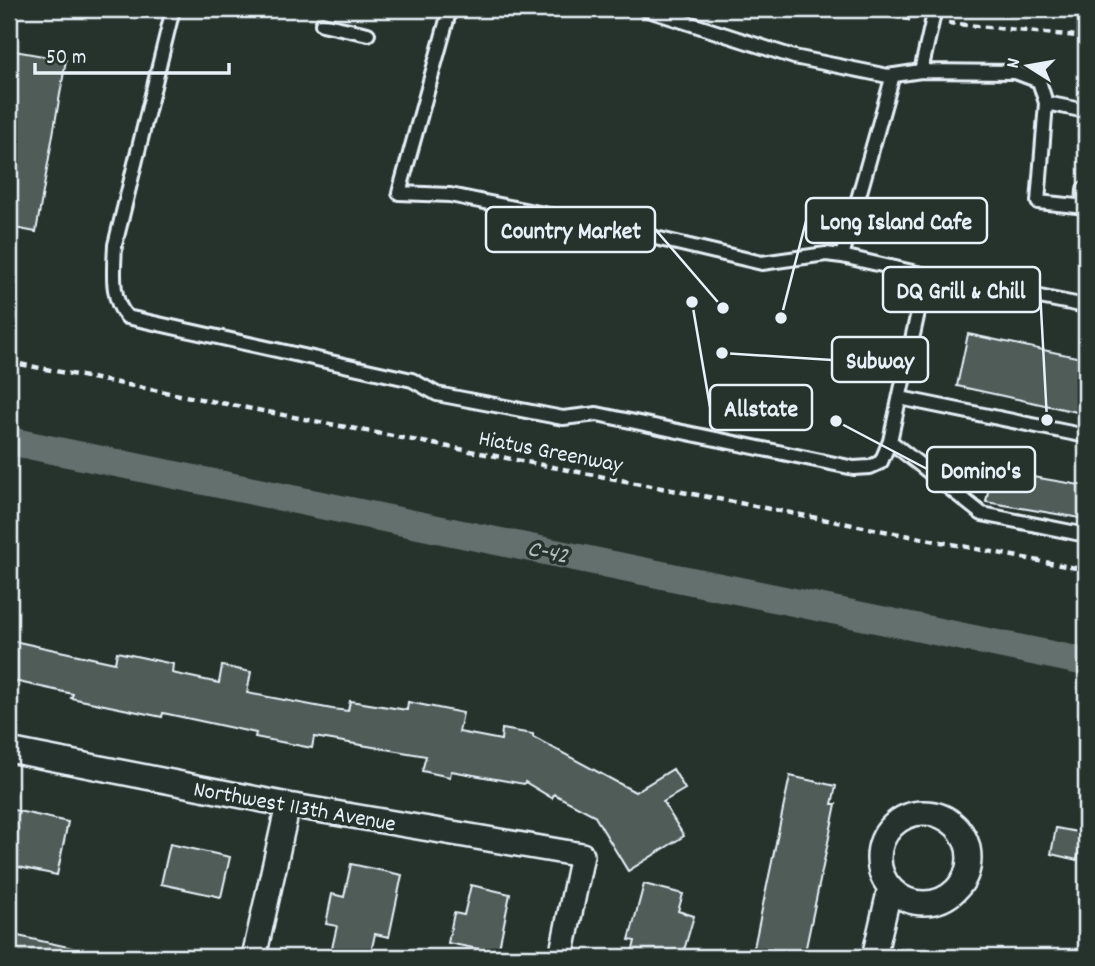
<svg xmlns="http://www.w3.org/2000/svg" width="1095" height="966" viewBox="0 0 1095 966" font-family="Dekko,sans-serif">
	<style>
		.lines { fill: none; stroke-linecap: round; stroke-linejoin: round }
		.canal { stroke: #636f6d; stroke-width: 28 }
		.building { fill: #505c59; stroke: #e8f1f8; stroke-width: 2 }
		.service-casing { stroke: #e8f1f8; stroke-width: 18 }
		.minor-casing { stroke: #e8f1f8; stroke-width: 28 }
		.path { stroke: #e8f1f8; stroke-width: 4.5; stroke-dasharray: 7 5; stroke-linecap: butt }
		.service { stroke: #26332d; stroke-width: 12 }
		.minor { stroke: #26332d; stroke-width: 23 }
		.labels { text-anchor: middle; stroke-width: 7; stroke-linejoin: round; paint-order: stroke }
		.street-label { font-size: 23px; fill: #e8f1f8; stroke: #26332d }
		.water-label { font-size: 24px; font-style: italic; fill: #b3bdc0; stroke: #26332d }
		.leader { fill: none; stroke: #e8f1f8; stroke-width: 2.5 }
		.callout-dot { fill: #e8f1f8; stroke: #26332d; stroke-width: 2.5 }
		.callout { fill: #26332d; stroke: #e8f1f8; stroke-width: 2.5 }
		.callout-label { font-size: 24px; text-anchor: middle; font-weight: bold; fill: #e8f1f8 }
	</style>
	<rect width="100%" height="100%" fill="#26332d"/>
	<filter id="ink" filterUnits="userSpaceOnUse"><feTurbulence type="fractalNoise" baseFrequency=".0143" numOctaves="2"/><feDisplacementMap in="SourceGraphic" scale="14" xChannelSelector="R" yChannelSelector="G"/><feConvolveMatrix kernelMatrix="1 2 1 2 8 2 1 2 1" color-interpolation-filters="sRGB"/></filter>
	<g filter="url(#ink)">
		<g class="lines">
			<!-- canal -->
			<path class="canal" d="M9 441 1086 662"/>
		</g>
		<!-- building -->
		<path class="building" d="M9 50 66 60 36 232 9 227Z
			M968 334 1086 359V414L957 386Z
			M992 470 1086 486V519L986 502Z
			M9 640 115 663 117 652 173 664 172 673 219 683 222 666 251 672 247 693 332 709 348 711 350 701 407 710 408 702 463 713 459 732 501 740 502 729 533 734V737L635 792 673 769 685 789 663 802 684 836 628 871 594 815 554 794 552 798 525 782 524 784 451 771 450 777 422 771 426 756 314 737 312 748 255 737 256 733 163 713 162 717 71 698 73 694 9 680Z
			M790 776 836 786 832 804H836L804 957H752Z
			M9 809 68 822 57 875 9 865Z
			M1056 828 1083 833 1077 860 1051 854Z
			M170 844 230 857 221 897 161 884Z
			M351 864 402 875 389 937 375 934 370 957H330L337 926 326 924 332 894 344 897Z
			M644 884 683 894 678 911 694 916 682 957H631L635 941 629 940Z
			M471 885 510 894 498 953 448 943 454 913 464 915Z
			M9 934 73 948 72 957H9Z"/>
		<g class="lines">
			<defs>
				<path id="service" d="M173 9 115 245C114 269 110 299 127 317L412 380 437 394 563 418 597 414 854 468 870 467 881 462 890 441 926 275
					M450 9 399 193 450 195 613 228 762 263 826 254 842 256 926 275 1086 306
					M645 9 794 57 888 76 921 71 935 9
					M322 24 368 34
					M921 71 1015 72 1039 81 1046 103 1038 202 1086 207
					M1046 103 1086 111
					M1086 141V133
					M1083 207 1084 189
					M842 256 893 75
					M900 398 1086 436
					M890 441 982 514 1086 535"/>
				<path id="minor" d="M9 750 288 805 582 855 561 957
					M879 858a45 45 0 1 1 90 0a45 45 0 1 1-90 0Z
					M254 957 288 805
					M874 957 890 888"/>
			</defs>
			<!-- service casing -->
			<use href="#service" class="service-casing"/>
			<!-- minor casing -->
			<use href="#minor" class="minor-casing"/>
			<!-- path -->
			<path class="path" d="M844 9 915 20
				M948 23 1086 37
				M9 362 1086 570"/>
			<!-- service -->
			<use href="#service" class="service"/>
			<!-- minor -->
			<use href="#minor" class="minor"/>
		</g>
	</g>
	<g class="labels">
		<!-- street labels -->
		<g class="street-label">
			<text transform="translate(551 450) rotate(11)" y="8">Hiatus Greenway</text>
			<text transform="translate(295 805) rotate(10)" y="8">Northwest 113th Avenue</text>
		</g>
		<!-- water labels -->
		<g class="water-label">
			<text transform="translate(548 551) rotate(12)" y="8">C-42</text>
		</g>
	</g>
	<!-- callouts -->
	<path class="leader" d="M781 318L806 221M723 308L655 229M1047 420L1040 290M722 353L832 360M692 302L710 407M836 421L927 469"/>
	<g class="callout-dot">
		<circle cx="781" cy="318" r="7"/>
		<circle cx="723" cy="308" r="7"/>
		<circle cx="1047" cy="420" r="7"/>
		<circle cx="722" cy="353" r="7"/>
		<circle cx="692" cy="302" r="7"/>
		<circle cx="836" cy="421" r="7"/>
	</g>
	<g class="callout">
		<rect x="806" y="198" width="181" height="45" rx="7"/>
		<rect x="486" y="207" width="169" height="45" rx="7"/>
		<rect x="883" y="267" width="157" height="45" rx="7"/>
		<rect x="832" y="337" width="96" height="45" rx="7"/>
		<rect x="710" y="385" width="102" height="45" rx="7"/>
		<rect x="927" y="447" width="108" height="45" rx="7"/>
	</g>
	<g class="callout-label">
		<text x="896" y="229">Long Island Cafe</text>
		<text x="571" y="238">Country Market</text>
		<text x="961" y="298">DQ Grill &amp; Chill</text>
		<text x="880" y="368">Subway</text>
		<text x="761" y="416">Allstate</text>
		<text x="981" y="478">Domino's</text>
	</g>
	<!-- margin -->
	<rect width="1095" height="966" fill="none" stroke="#26332d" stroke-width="35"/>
	<rect x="18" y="18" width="1060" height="931" fill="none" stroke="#e8f1f8" stroke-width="2.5" filter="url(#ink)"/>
	<!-- north arrow -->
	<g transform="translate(1028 66) rotate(281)" stroke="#26332d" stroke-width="5" paint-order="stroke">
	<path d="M0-5L12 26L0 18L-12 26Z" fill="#e8f1f8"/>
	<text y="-10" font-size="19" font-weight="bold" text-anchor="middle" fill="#e8f1f8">N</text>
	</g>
	<!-- scale -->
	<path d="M35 63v10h194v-10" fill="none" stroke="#e8f1f8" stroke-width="3.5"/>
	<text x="46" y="63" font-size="21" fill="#e8f1f8" stroke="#26332d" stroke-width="5" paint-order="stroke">50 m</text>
</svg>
